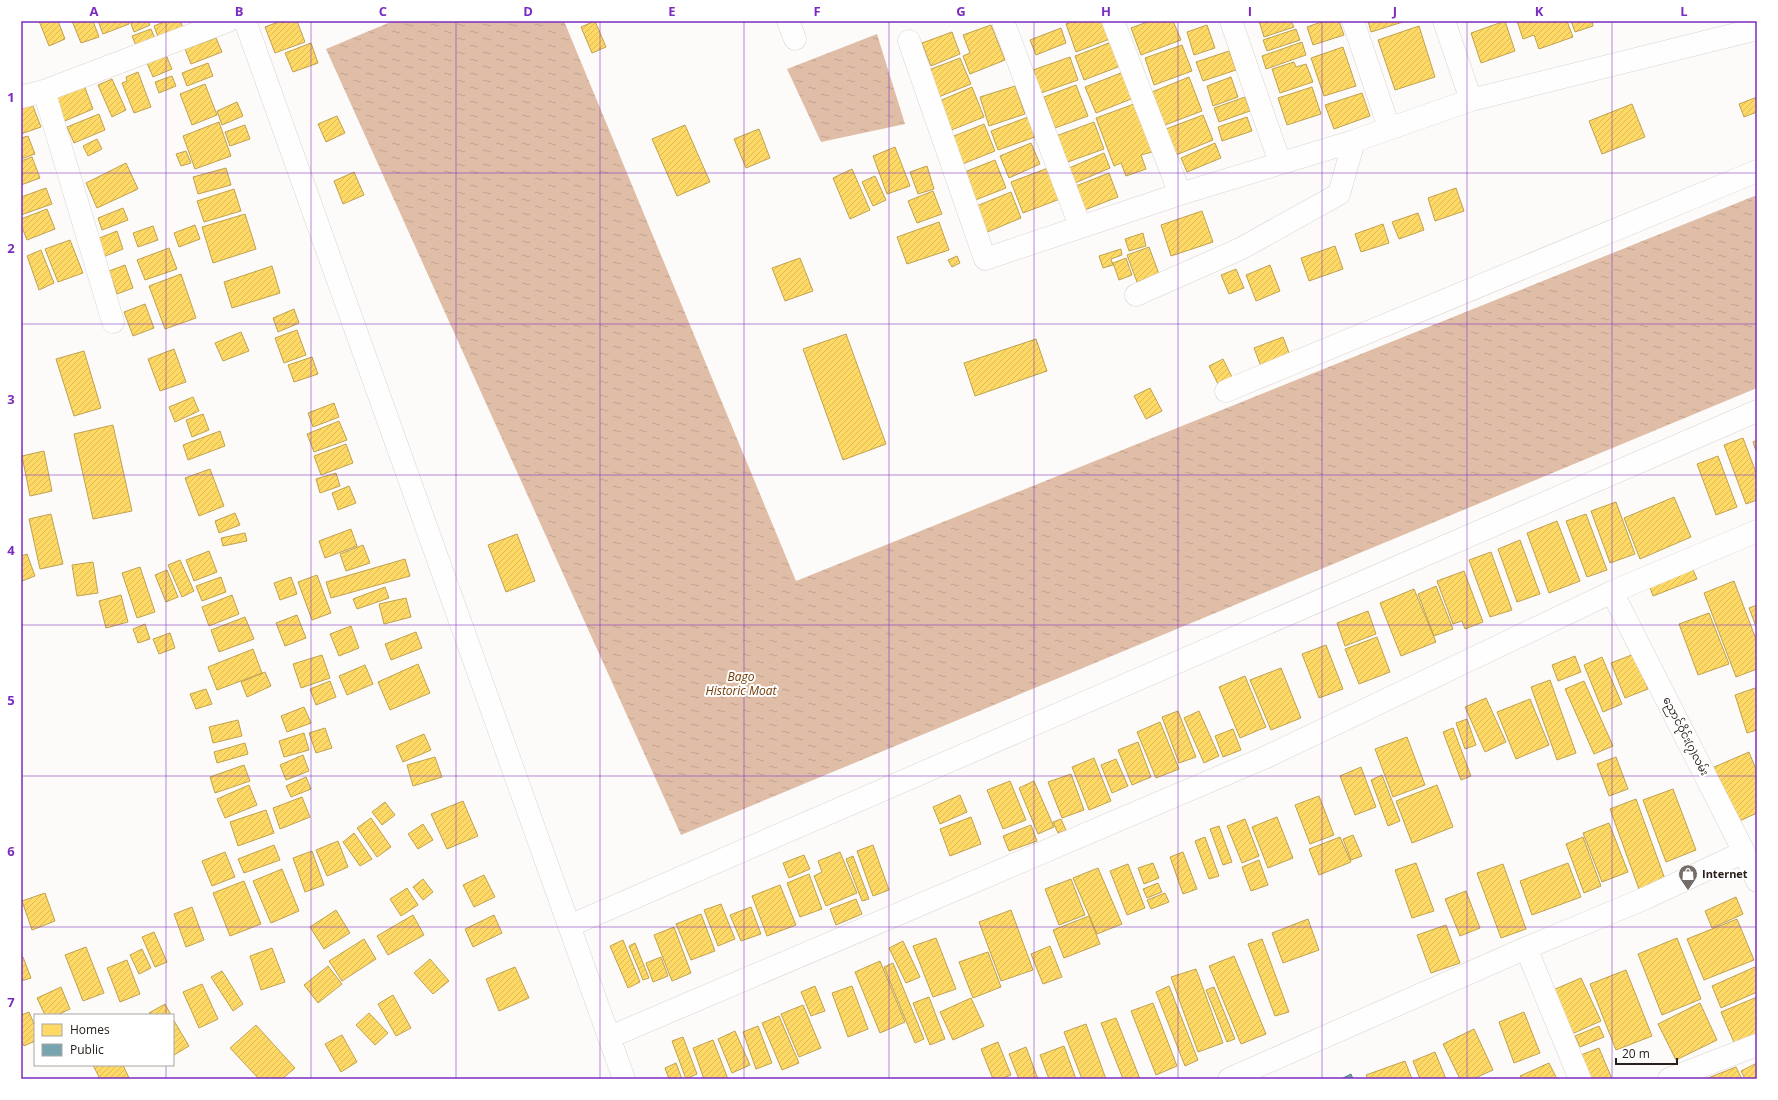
<svg xmlns="http://www.w3.org/2000/svg" width="1778" height="1100" viewBox="0 0 1778 1100" font-family="'Open Sans','Noto Sans Myanmar',sans-serif">
	<style>
		.water { fill: url(#water-ripples) }
		.homes { fill: url(#homes-hatch); stroke: #bfa250 }
		.public { fill: url(#public-hatch); stroke: #5f7d83 }
		.lines { fill: none; stroke-linecap: round; stroke-linejoin: round }
		.minor-casing { stroke: #d8d3d0; stroke-width: 23 }
		.minor { stroke: #fffefe; stroke-width: 22 }
		.grid { fill: none; stroke: #7b2cbf; stroke-width: 1; stroke-opacity: 0.55 }
		.labels { text-anchor: middle; stroke-width: 4; stroke-linejoin: round; paint-order: stroke }
		.street-label { font-size: 11px; fill: #29201b; stroke: #fff }
		.poi-label { font-size: 11px; font-weight: bold; fill: #29201b; stroke: #fff; text-anchor: start }
		.water-label { font-size: 12px; font-style: italic; fill: #733902; stroke: #fff }
		.neatline { fill: none; stroke: #7b2cbf; stroke-width: 1.5 }
		.grid-label { font-size: 13px; text-anchor: middle; font-weight: bold; fill: #7b2cbf }
	</style>
	<defs>
		<pattern id="water-ripples" width="26" height="14" patternUnits="userSpaceOnUse"><rect width="26" height="14" fill="#dfbda7"/><path d="M2 4q2-2 4 0t4 0M15 11q2-2 4 0t4 0" fill="none" stroke="#bfa28f"/></pattern>
		<pattern id="homes-hatch" width="6" height="6" patternUnits="userSpaceOnUse"><rect width="6" height="6" fill="#ffd966"/><path d="M-1 1l2-2M0 6l6-6M5 7l2-2" fill="none" stroke="#dbba58"/></pattern>
		<pattern id="public-hatch" width="6" height="6" patternUnits="userSpaceOnUse"><rect width="6" height="6" fill="#76a5af"/><path d="M-1 1l2-2M0 6l6-6M5 7l2-2" fill="none" stroke="#61868e"/></pattern>
	</defs>
	<rect width="100%" height="100%" fill="#fdfbf9"/>
	<!-- water -->
	<path class="water" d="M393 21H564L796 581 1757 195V388L681 835 326 49Z
		M877 34 905 124 821 142 787 69Z"/>
	<!-- homes -->
	<path class="homes" d="M39 21H58L65 39 49 46Z
		M72 21H93L99 37 81 43Z
		M98 21H128L129 24 103 34Z
		M130 21H148L150 25 134 32Z
		M166 21H180L186 34 161 45 154 26Z
		M281 21H297L305 42 275 53 265 27Z
		M595 21 606 47 592 53 581 27Z
		M1074 21H1109L1115 37 1076 52 1066 24Z
		M1150 21H1173L1181 40 1141 55 1131 28Z
		M1259 21H1291L1294 27 1264 37Z
		M1324 21H1339L1344 35 1313 45 1307 27Z
		M1368 21H1406L1371 32Z
		M1505 21 1515 51 1481 63 1471 33Z
		M1517 21H1567L1573 37 1539 49 1534 35 1523 39Z
		M1571 21H1592L1593 26 1575 32Z
		M991 25 1005 60 970 74 963 56 970 53 963 35Z
		M1207 25 1215 48 1194 55 1187 32Z
		M1419 26 1435 77 1395 90 1378 40Z
		M1061 28 1066 43 1036 55 1030 40Z
		M151 29 158 46 139 53 132 36Z
		M1296 29 1300 40 1267 51 1263 40Z
		M952 32 960 54 931 66 922 43Z
		M216 38 222 52 191 64 185 49Z
		M1114 41 1123 65 1084 80 1075 56Z
		M1302 42 1306 55 1266 69 1262 56Z
		M311 43 318 63 293 72 285 53Z
		M1182 45 1192 71 1154 85 1145 58Z
		M1343 47 1356 86 1324 96 1311 58Z
		M1229 51 1236 70 1203 81 1196 62Z
		M166 55 172 69 153 77 147 63Z
		M1070 57 1078 80 1041 93 1033 70Z
		M960 58 971 84 936 98 926 71Z
		M1294 62 1296 67 1306 64 1313 82 1280 93 1272 69Z
		M208 63 213 76 187 86 182 73Z
		M1126 71 1136 97 1096 113 1085 87Z
		M138 72 151 107 134 113 122 83 127 81 126 77Z
		M172 76 176 86 159 93 155 82Z
		M1189 77 1202 111 1165 125 1152 92Z
		M1231 77 1238 97 1213 106 1207 86Z
		M112 79 126 110 112 117 98 85Z
		M205 84 217 115 192 125 180 94Z
		M84 85 93 109 60 123 50 98Z
		M1076 85 1088 116 1055 128 1044 97Z
		M1015 86 1025 114 989 126 980 97Z
		M972 87 984 117 949 131 937 102Z
		M1312 87 1321 114 1287 125 1278 98Z
		M1362 93 1370 116 1334 129 1325 105Z
		M1245 97 1250 111 1219 122 1214 108Z
		M1757 97V112L1744 117 1739 104Z
		M31 101 41 127 21 134V104Z
		M237 102 243 116 222 125 217 111Z
		M1134 104 1152 152 1141 155 1146 169 1126 176 1121 163 1114 166 1096 118Z
		M1632 104 1645 137 1602 154 1589 121Z
		M99 114 105 130 74 143 67 127Z
		M1203 115 1213 140 1176 155 1166 129Z
		M337 116 345 133 326 142 318 124Z
		M1028 117 1035 137 998 150 991 131Z
		M1247 117 1252 131 1222 141 1218 127Z
		M219 122 231 156 195 169 183 136Z
		M1094 122 1104 149 1065 163 1056 136Z
		M984 124 995 151 960 165 949 138Z
		M245 125 250 139 230 146 225 132Z
		M685 125 710 182 677 196 652 139Z
		M759 129 770 158 746 168 734 139Z
		M28 136 35 154 21 159V138Z
		M97 139 102 149 88 156 83 146Z
		M1031 143 1040 164 1009 178 1000 156Z
		M1215 143 1221 158 1187 172 1181 158Z
		M895 147 910 186 887 194 873 156Z
		M186 151 191 163 181 166 176 154Z
		M1104 153 1110 168 1075 183 1069 168Z
		M32 157 40 178 21 185V161Z
		M995 160 1006 188 973 201 962 173Z
		M126 163 138 189 97 208 86 183Z
		M927 166 934 189 918 194 910 172Z
		M226 168 231 185 198 194 193 177Z
		M1048 168 1060 199 1023 213 1011 182Z
		M852 169 870 210 850 219 833 178Z
		M354 172 364 195 343 204 334 181Z
		M1109 173 1118 197 1082 211 1073 187Z
		M875 176 886 200 873 206 862 182Z
		M46 188 52 204 21 215V197Z
		M1456 188 1464 211 1435 221 1428 198Z
		M234 189 241 211 204 222 197 201Z
		M933 191 942 214 917 223 908 201Z
		M1011 192 1021 218 985 233 974 207Z
		M123 208 128 220 102 230 98 218Z
		M47 209 55 229 27 240 21 225V219Z
		M1202 211 1213 242 1171 256 1161 225Z
		M1418 213 1424 230 1399 239 1392 222Z
		M245 214 256 249 213 263 202 227Z
		M939 222 949 250 907 264 897 237Z
		M1383 224 1389 243 1361 252 1355 234Z
		M195 225 200 239 179 247 174 233Z
		M153 226 158 240 138 247 133 233Z
		M117 231 123 249 103 257 97 239Z
		M1143 233 1146 246 1129 251 1125 239Z
		M70 240 83 273 58 282 45 249Z
		M1335 246 1343 269 1309 281 1301 258Z
		M1149 247 1159 274 1137 282 1127 255Z
		M169 248 177 269 145 280 137 260Z
		M1121 249 1122 255 1111 259 1113 265 1103 268 1099 256Z
		M41 250 54 283 39 290 27 256Z
		M957 256 960 263 952 267 948 260Z
		M800 258 813 291 785 301 772 268Z
		M1126 258 1132 275 1119 280 1113 263Z
		M125 265 133 288 117 294 109 271Z
		M1270 265 1280 291 1256 301 1246 275Z
		M272 266 280 293 232 308 224 282Z
		M1236 269 1244 288 1229 294 1221 275Z
		M181 274 196 318 165 329 149 286Z
		M145 304 154 328 133 336 124 312Z
		M294 309 299 323 278 332 273 318Z
		M297 330 306 355 284 363 275 338Z
		M241 332 249 351 223 361 215 343Z
		M846 334 886 444 843 460 803 349Z
		M1283 337 1291 358 1262 369 1254 348Z
		M1036 339 1047 371 975 396 964 363Z
		M174 349 186 382 160 391 148 359Z
		M84 351 101 408 74 416 56 359Z
		M312 357 318 374 294 382 288 365Z
		M1223 359 1233 379 1219 386 1209 366Z
		M1150 388 1162 411 1146 419 1134 396Z
		M193 397 199 411 175 422 169 407Z
		M334 403 339 417 313 427 308 413Z
		M203 414 209 430 192 437 186 420Z
		M339 421 347 440 314 452 307 434Z
		M113 425 132 511 93 519 74 434Z
		M220 431 225 446 188 460 183 445Z
		M1743 438 1757 475V500L1746 504 1724 445Z
		M1757 440V454L1753 442Z
		M346 444 353 463 321 475 314 456Z
		M44 451 52 491 30 496 22 456Z
		M1718 456 1737 507 1716 515 1697 464Z
		M210 469 224 506 199 516 185 478Z
		M336 473 340 486 320 493 316 479Z
		M349 486 356 503 338 510 332 493Z
		M1674 497 1691 537 1640 559 1624 518Z
		M1616 502 1635 554 1610 563 1591 511Z
		M235 513 240 525 219 533 215 521Z
		M51 514 63 564 40 569 29 519Z
		M1586 514 1607 570 1587 577 1566 521Z
		M1557 521 1580 581 1549 593 1527 533Z
		M351 529 357 546 325 558 319 541Z
		M245 533 247 541 223 546 221 538Z
		M517 534 535 581 506 592 488 545Z
		M1520 540 1540 594 1517 602 1498 549Z
		M363 545 370 563 346 571 340 554Z
		M209 551 217 572 194 581 186 560Z
		M1491 552 1512 610 1490 617 1469 560Z
		M27 554 35 576 22 581 21 556Z
		M405 559 410 576 331 598 326 582Z
		M180 560 194 591 182 597 168 565Z
		M93 562 98 593 77 596 72 565Z
		M1690 563 1697 579 1653 596 1647 579Z
		M140 567 155 612 137 618 122 573Z
		M167 570 178 597 166 602 155 575Z
		M1464 571 1483 622 1465 629 1462 621 1453 624 1437 581Z
		M317 575 331 613 312 620 298 582Z
		M221 577 226 592 202 601 196 586Z
		M291 577 297 594 280 600 274 583Z
		M1734 581 1757 642V669L1736 677 1704 593Z
		M1436 586 1453 629 1434 636 1418 594Z
		M385 587 389 598 357 609 353 599Z
		M1414 589 1436 642 1401 656 1380 603Z
		M121 595 128 622 106 628 99 601Z
		M232 595 239 614 209 626 202 607Z
		M406 598 411 617 384 624 379 604Z
		M1757 605V629L1749 608Z
		M1368 611 1376 634 1345 646 1337 623Z
		M1709 613 1729 664 1698 675 1679 624Z
		M297 615 306 638 285 646 276 623Z
		M245 617 254 639 219 652 211 630Z
		M145 624 150 639 138 643 133 629Z
		M351 626 359 648 339 656 330 634Z
		M416 632 422 648 391 660 385 644Z
		M170 633 175 648 159 654 153 639Z
		M1377 637 1390 672 1359 684 1345 649Z
		M1326 645 1343 689 1319 698 1302 654Z
		M253 649 262 673 217 690 208 667Z
		M1634 654 1648 689 1625 698 1611 663Z
		M322 655 330 678 301 688 293 664Z
		M1575 656 1581 672 1558 681 1552 665Z
		M1602 657 1622 704 1603 712 1584 665Z
		M418 664 430 693 390 710 378 682Z
		M365 665 373 684 347 695 339 676Z
		M1281 668 1301 718 1271 730 1250 680Z
		M265 672 271 686 247 697 241 682Z
		M1245 676 1266 727 1240 738 1219 687Z
		M1550 680 1576 753 1557 760 1531 687Z
		M330 681 336 697 316 705 310 689Z
		M1584 681 1613 746 1594 754 1565 689Z
		M1755 688 1757 694V730L1747 733 1735 695Z
		M206 689 212 704 196 709 190 694Z
		M1486 698 1506 742 1485 752 1465 707Z
		M1530 699 1549 745 1516 759 1497 712Z
		M304 707 311 723 287 732 281 716Z
		M1178 711 1196 757 1179 763 1162 717Z
		M1199 711 1219 756 1204 763 1184 718Z
		M1467 719 1476 745 1465 749 1456 723Z
		M238 720 242 736 213 743 209 727Z
		M1160 722 1179 769 1156 778 1137 732Z
		M325 728 332 748 316 753 309 733Z
		M1453 728 1471 776 1461 780 1443 732Z
		M1233 729 1241 750 1223 757 1215 736Z
		M304 733 309 750 284 757 279 741Z
		M424 734 431 750 403 762 396 746Z
		M1407 737 1425 785 1393 797 1375 749Z
		M1138 742 1151 777 1132 785 1118 750Z
		M245 743 248 754 217 763 214 752Z
		M1749 752 1757 772V813L1735 823 1712 768Z
		M303 755 309 771 286 780 280 765Z
		M435 757 442 777 413 786 407 765Z
		M1616 757 1628 789 1609 796 1597 764Z
		M1094 758 1111 801 1089 810 1072 767Z
		M1116 759 1128 786 1112 793 1101 765Z
		M244 765 250 781 215 793 210 777Z
		M1361 767 1376 807 1355 815 1340 776Z
		M1071 774 1084 810 1062 818 1048 782Z
		M1382 775 1400 821 1388 826 1371 780Z
		M306 777 311 789 291 797 286 786Z
		M1010 781 1026 820 1003 829 987 790Z
		M1034 781 1054 827 1038 834 1019 788Z
		M249 785 257 805 225 818 217 799Z
		M1437 785 1453 827 1412 843 1396 801Z
		M1673 789 1696 850 1666 862 1643 800Z
		M960 795 967 812 940 824 933 807Z
		M1319 796 1334 835 1310 844 1295 805Z
		M302 797 310 817 280 829 273 808Z
		M1636 799 1666 882 1640 892 1610 809Z
		M463 801 478 836 447 849 431 814Z
		M385 802 395 815 382 825 372 812Z
		M266 810 274 833 238 846 230 822Z
		M971 817 981 844 950 856 940 829Z
		M1277 817 1293 858 1268 868 1252 827Z
		M371 818 391 847 377 857 357 828Z
		M1061 819 1066 830 1058 833 1053 822Z
		M1245 819 1259 856 1242 863 1227 826Z
		M1609 823 1628 872 1602 882 1583 833Z
		M423 824 433 840 418 849 408 834Z
		M1031 825 1037 841 1009 851 1003 836Z
		M1219 826 1232 862 1223 865 1210 829Z
		M354 833 372 859 360 866 343 842Z
		M1353 835 1362 856 1351 860 1343 839Z
		M1205 837 1219 876 1209 879 1195 841Z
		M1340 837 1351 862 1319 875 1309 849Z
		M1583 837 1601 886 1584 893 1566 844Z
		M338 841 348 867 327 876 316 850Z
		M274 845 280 860 244 873 238 859Z
		M873 845 889 890 873 896 857 851Z
		M312 851 324 885 305 892 293 858Z
		M225 852 235 877 212 886 202 861Z
		M840 852 857 893 826 906 814 876 822 872 818 861Z
		M1183 852 1197 889 1183 894 1170 857Z
		M804 855 810 869 789 878 783 863Z
		M853 856 869 899 862 901 846 859Z
		M1259 860 1268 885 1251 891 1242 867Z
		M1153 863 1159 878 1144 884 1138 868Z
		M1416 863 1434 911 1412 918 1395 870Z
		M1568 863 1581 897 1532 915 1520 881Z
		M1128 864 1145 908 1127 915 1110 871Z
		M1503 864 1526 929 1501 938 1477 873Z
		M1098 868 1122 924 1097 934 1073 878Z
		M282 869 299 911 271 923 253 881Z
		M809 874 822 909 800 917 787 883Z
		M484 875 495 897 474 907 463 885Z
		M423 879 433 892 423 900 413 887Z
		M1071 879 1085 915 1059 925 1045 889Z
		M244 881 261 924 230 936 213 893Z
		M1158 883 1162 892 1147 898 1143 889Z
		M780 885 796 925 767 936 752 896Z
		M407 888 418 905 401 916 390 899Z
		M1466 891 1480 928 1460 936 1445 899Z
		M45 893 55 921 32 930 22 901Z
		M1165 893 1169 902 1151 909 1147 900Z
		M1736 897 1743 914 1712 928 1705 911Z
		M856 899 862 914 836 925 830 909Z
		M721 904 735 939 718 946 704 910Z
		M192 907 204 940 186 947 174 914Z
		M751 907 761 934 741 941 730 915Z
		M336 910 350 933 324 949 310 927Z
		M1011 910 1033 970 1001 981 979 922Z
		M701 914 715 951 691 960 676 924Z
		M413 915 424 935 388 955 377 936Z
		M494 915 502 933 473 947 465 929Z
		M1089 916 1100 944 1064 958 1053 930Z
		M1308 919 1319 950 1283 963 1272 933Z
		M1737 919 1754 960 1704 980 1687 939Z
		M1446 925 1460 963 1431 973 1417 935Z
		M674 927 691 973 672 981 654 935Z
		M154 932 167 962 155 967 142 937Z
		M936 938 956 989 933 997 913 946Z
		M1677 938 1701 999 1662 1015 1638 954Z
		M364 939 376 959 342 981 329 961Z
		M1262 939 1289 1012 1275 1016 1248 944Z
		M623 940 640 982 628 988 610 946Z
		M903 941 920 977 906 983 889 948Z
		M635 943 649 978 643 980 629 946Z
		M1050 946 1062 977 1043 984 1031 954Z
		M86 947 104 993 83 1001 65 955Z
		M272 948 285 982 261 990 250 956Z
		M142 949 151 968 139 974 130 955Z
		M988 952 1001 987 973 998 959 962Z
		M1234 956 1266 1034 1241 1044 1209 966Z
		M23 957 31 978 21 981V958Z
		M661 957 668 976 653 982 646 963Z
		M430 959 449 981 433 994 414 973Z
		M127 960 140 994 120 1002 107 968Z
		M880 961 905 1022 880 1033 855 972Z
		M893 963 924 1039 915 1043 884 967Z
		M328 966 342 984 318 1003 304 985Z
		M1757 966V992L1721 1008 1712 986Z
		M515 967 529 998 499 1011 486 979Z
		M1196 969 1223 1043 1198 1052 1171 977Z
		M1626 970 1652 1036 1616 1050 1590 984Z
		M222 971 243 1004 233 1011 211 977Z
		M1581 978 1601 1021 1572 1034 1553 990Z
		M202 984 218 1019 199 1028 183 992Z
		M815 986 825 1011 811 1016 801 992Z
		M852 986 868 1029 848 1037 832 993Z
		M1169 986 1198 1060 1185 1066 1156 992Z
		M61 987 70 1009 57 1015H45L37 998Z
		M1214 987 1235 1039 1227 1042 1206 990Z
		M393 995 411 1028 396 1036 378 1004Z
		M929 997 945 1039 930 1045 913 1003Z
		M1757 997V1044L1738 1052 1721 1012Z
		M971 998 984 1026 953 1040 940 1012Z
		M1153 1003 1177 1066 1156 1075 1131 1011Z
		M1700 1003 1717 1040 1676 1060 1658 1024Z
		M165 1004 171 1015H150L149 1013Z
		M803 1005 821 1048 799 1057 781 1014Z
		M29 1012 35 1026V1041L24 1046 21 1040V1015Z
		M1524 1012 1540 1053 1514 1063 1499 1022Z
		M369 1013 388 1033 375 1045 356 1025Z
		M779 1016 799 1063 782 1070 762 1023Z
		M1116 1018 1140 1079H1123L1101 1023Z
		M173 1019 189 1046 174 1055 173 1053Z
		M1086 1024 1106 1079H1082L1064 1032Z
		M256 1025 295 1068 282 1079H259L230 1048Z
		M758 1026 772 1063 756 1069 743 1032Z
		M1599 1026 1604 1037 1580 1047 1575 1036Z
		M1474 1029 1493 1070 1473 1079H1460L1443 1044Z
		M735 1031 750 1065 732 1073 718 1039Z
		M342 1035 357 1062 341 1072 325 1044Z
		M683 1037 697 1074 686 1079 672 1041Z
		M713 1040 728 1079H704L693 1048Z
		M998 1042 1011 1075 1001 1079H993L981 1049Z
		M1064 1046 1076 1079H1049L1040 1055Z
		M1026 1047 1038 1079H1019L1009 1054Z
		M1599 1048 1612 1079H1585L1576 1057Z
		M1435 1052 1446 1079H1420L1413 1061Z
		M1405 1061 1412 1079H1368L1366 1075Z
		M676 1063 682 1079H669L665 1068Z
		M1549 1063 1557 1079H1522L1520 1076Z
		M1757 1063V1079H1745L1741 1071Z
		M93 1065H123L129 1078 100 1079Z
		M1736 1067 1742 1079H1709L1708 1078Z"/>
	<!-- public -->
	<path class="public" d="M1351 1074 1353 1079H1341Z"/>
	<g class="lines">
		<defs>
			<path id="minor" d="M245 21 624 1079
				M788 21 795 39
				M1003 21 1080 226
				M1113 21 1180 194
				M1231 21 1280 163
				M1353 21 1389 128
				M1444 21 1471 100
				M909 41 985 259 1180 194 1354 141 1471 100 1753 30
				M44 91 113 322
				M21 97 44 91 228 21
				M1136 295 1240 249 1339 194 1354 141
				M1226 391 1757 171
				M1612 592 1744 852 1757 881
				M569 926 1757 411
				M1526 948 1580 1079
				M610 1037 1264 758 1612 592 1757 531
				M1229 1079 1526 948 1646 898 1744 852
				M1669 1079 1757 1045"/>
		</defs>
		<!-- minor casing -->
		<use href="#minor" class="minor-casing"/>
		<!-- minor -->
		<use href="#minor" class="minor"/>
	</g>
	<!-- grid -->
	<path class="grid" d="M166 21V1015M311 21V1079M456 21V1079M600 21V1079M744 21V1079M889 21V1079M1034 21V1079M1178 21V1079M1322 21V1079M1467 21V1079M1612 21V1079M21 173H1757M21 324H1757M21 475H1757M21 625H1757M21 776H1757M21 927H1757M166 1065V1079"/>
	<!-- icons -->
	<defs>
		<symbol id="shop-pin" viewBox="-11 -11 22 30"><path d="M0 17L-7.5 6A9.5 9.5 0 1 1 7.5 6Z" fill="#736d69" stroke="#fff"/><path d="M-5-2.5h2.3a2.7 3.5 0 0 1 5.4 0H5L5.5 6h-11ZM-1.5-2.5h3a1.5 2.3 0 0 0-3 0Z" fill="#fff"/></symbol>
	</defs>
	<g fill-rule="evenodd">
		<use href="#shop-pin" x="1677" y="863" width="22" height="30"/>
	</g>
	<g class="labels">
		<!-- street labels -->
		<g class="street-label">
			<text transform="translate(1686 736) rotate(63)" y="4">ညောင်ဝိုင်း(၇)လမ်း</text>
		</g>
		<!-- poi labels -->
		<g class="poi-label">
			<text x="1702" y="878">Internet</text>
		</g>
		<!-- water labels -->
		<g class="water-label">
			<text x="741" y="681">Bago<tspan x="741" dy="14">Historic Moat</tspan></text>
		</g>
	</g>
	<!-- border -->
	<rect width="1778" height="1100" fill="none" stroke="#ffffff" stroke-width="44"/>
	<!-- legend -->
	<rect x="34" y="1014" width="140" height="52" fill="#ffffff" stroke="#a9a6a4"/>
	<rect x="42" y="1024" width="20" height="12" fill="#ffd966" stroke="#a9a6a4"/>
	<text x="70" y="1034" font-size="12" fill="#29201b">Homes</text>
	<rect x="42" y="1044" width="20" height="12" fill="#76a5af" stroke="#a9a6a4"/>
	<text x="70" y="1054" font-size="12" fill="#29201b">Public</text>
	<!-- scale -->
	<path d="M1616 1058v6h61v-6" fill="none" stroke="#29201b" stroke-width="2"/>
	<text x="1622" y="1058" font-size="12" fill="#29201b" stroke="#ffffff" stroke-width="3" paint-order="stroke">20 m</text>
	<rect x="22" y="22" width="1734" height="1056" class="neatline"/>
	<g class="grid-label">
		<text x="94" y="16">A</text>
		<text x="239" y="16">B</text>
		<text x="383" y="16">C</text>
		<text x="528" y="16">D</text>
		<text x="672" y="16">E</text>
		<text x="817" y="16">F</text>
		<text x="961" y="16">G</text>
		<text x="1106" y="16">H</text>
		<text x="1250" y="16">I</text>
		<text x="1395" y="16">J</text>
		<text x="1539" y="16">K</text>
		<text x="1684" y="16">L</text>
		<text x="11" y="102">1</text>
		<text x="11" y="253">2</text>
		<text x="11" y="404">3</text>
		<text x="11" y="555">4</text>
		<text x="11" y="705">5</text>
		<text x="11" y="856">6</text>
		<text x="11" y="1007">7</text>
	</g>
</svg>
